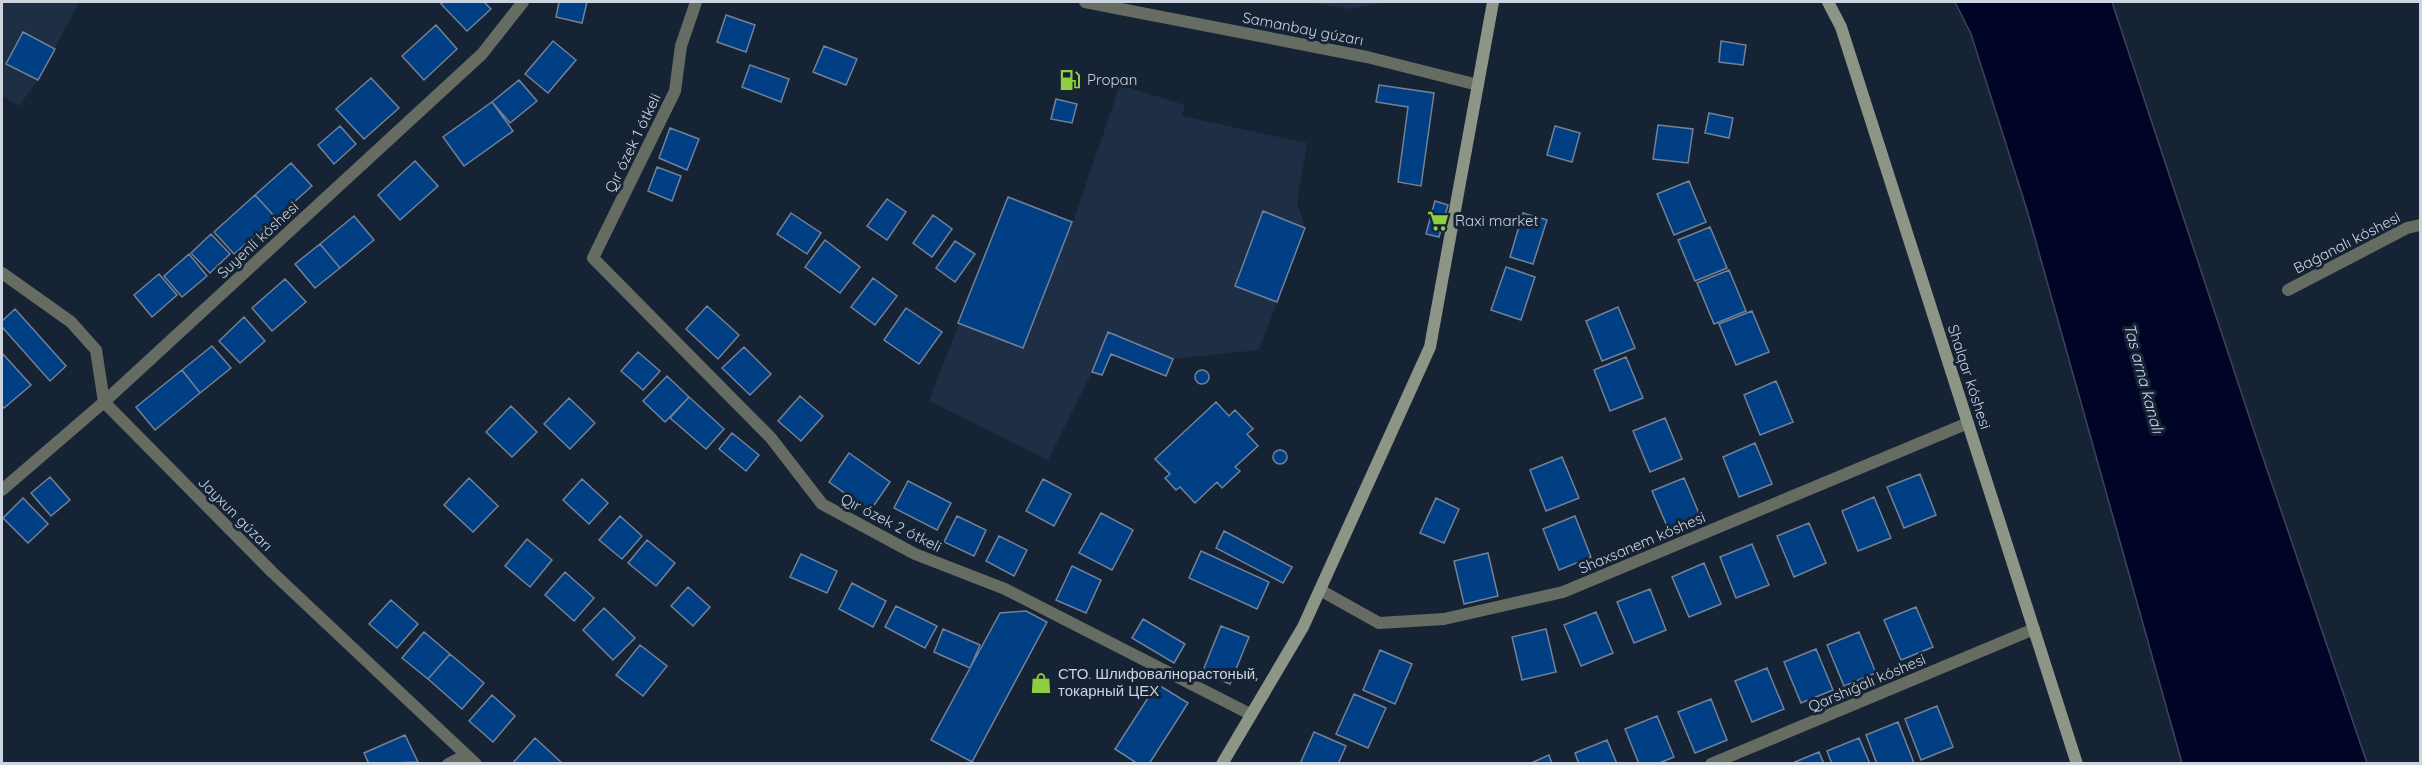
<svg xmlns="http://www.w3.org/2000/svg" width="2422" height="765" viewBox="0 0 2422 765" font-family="Quicksand,sans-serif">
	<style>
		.built { fill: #1e2e44 }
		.water { fill: #000527; stroke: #3d435e; stroke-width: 1.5 }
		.building { fill: #003f83; stroke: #728197; stroke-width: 1.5 }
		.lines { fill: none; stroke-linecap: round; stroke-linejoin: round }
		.street { stroke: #676c62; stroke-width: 12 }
		.secondary { stroke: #8d9686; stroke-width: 12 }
		.labels { text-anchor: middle; stroke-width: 6; stroke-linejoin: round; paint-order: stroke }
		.street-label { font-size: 15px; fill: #ccd4e0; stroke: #162334 }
		.poi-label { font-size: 15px; fill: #ccd4e0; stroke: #162334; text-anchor: start }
		.water-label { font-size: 16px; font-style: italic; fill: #c8d7eb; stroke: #162334 }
	</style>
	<rect width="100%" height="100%" fill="#162334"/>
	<!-- built -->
	<path class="built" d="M2 2H79L38 80 19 106 2 96Z
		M1307 2H1387L1350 9Z
		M1120 85 1185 105 1182 116 1307 143 1297 202 1305 228 1259 350 1173 359 1108 333 1092 372 1048 460 929 401 1008 197 1073 222Z"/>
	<!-- water -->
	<path class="water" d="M1955 2H2112L2257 440 2367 763H2182L2027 210 1971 34Z"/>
	<!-- building -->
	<path class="building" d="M444 2H484L491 9 467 31 441 4Z
		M559 2H587L582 23 556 17Z
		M726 15 755 25 746 52 717 42Z
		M436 25 457 49 424 80 402 56Z
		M23 32 55 49 38 80 6 64Z
		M553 41 576 60 548 93 525 74Z
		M1721 41 1746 45 1743 65 1719 62Z
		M824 46 857 59 846 85 813 72Z
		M750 65 789 79 781 102 742 87Z
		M371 78 399 108 364 139 336 109Z
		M519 80 537 101 510 123 492 102Z
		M1379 85 1434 93 1421 186 1398 182 1408 107 1376 102Z
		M1056 99 1077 104 1072 123 1051 119Z
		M492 102 513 131 464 166 443 137Z
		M1709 113 1733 118 1729 138 1705 133Z
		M1658 125 1693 129 1688 163 1653 159Z
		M340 126 356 144 334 164 318 145Z
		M1555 126 1580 133 1572 162 1547 155Z
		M670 128 699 139 687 170 659 158Z
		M415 161 438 186 400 220 378 195Z
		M291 163 312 186 276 218 255 195Z
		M657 167 681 176 672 201 648 191Z
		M1689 181 1706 222 1674 235 1657 194Z
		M255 195 276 218 234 254 214 232Z
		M1008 197 1072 222 1023 348 958 323Z
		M887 199 906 212 887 240 867 226Z
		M1435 201 1448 205 1439 237 1426 234Z
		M1263 211 1305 228 1277 302 1235 286Z
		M791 213 821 233 807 254 777 234Z
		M1523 213 1547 220 1533 264 1510 257Z
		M933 215 952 229 932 257 913 243Z
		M354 216 374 240 340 268 320 244Z
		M1710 227 1727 268 1695 281 1678 240Z
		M211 234 230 254 210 273 191 253Z
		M825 240 860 267 840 293 805 267Z
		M955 241 975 254 955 282 936 268Z
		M320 244 340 268 315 288 295 264Z
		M189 254 207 276 182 297 164 276Z
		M1506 267 1535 277 1521 320 1491 310Z
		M1729 270 1746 311 1714 324 1697 283Z
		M159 274 177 295 152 317 134 295Z
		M873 278 897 296 875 325 851 307Z
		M285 279 306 302 272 331 252 308Z
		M707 306 739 335 718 359 686 329Z
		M1618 307 1635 348 1602 361 1586 321Z
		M906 308 942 332 919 364 884 340Z
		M15 309 66 366 50 381 2 327V321Z
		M1752 311 1769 352 1736 365 1719 324Z
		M244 317 265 341 240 363 219 341Z
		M1108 332 1173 359 1166 376 1111 354 1102 375 1092 372Z
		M212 346 231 368 200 393 182 370Z
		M744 347 771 374 750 395 722 368Z
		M638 352 660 371 643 390 621 371Z
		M2 353 31 385 4 408 2 406Z
		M1626 357 1643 398 1610 411 1594 370Z
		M182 370 200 393 155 430 136 407Z
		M1195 377a7 7 0 1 1 14 0a7 7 0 1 1-14 0Z
		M667 376 689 397 665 422 643 401Z
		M1776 381 1793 422 1760 435 1744 395Z
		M800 396 823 416 801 441 778 421Z
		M689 397 724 429 706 449 670 418Z
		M569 398 595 423 570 449 544 424Z
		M1216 402 1229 416 1235 410 1253 429 1247 434 1258 446 1235 467 1240 471 1222 488 1217 482 1195 503 1180 487 1176 490 1165 478 1170 474 1155 459Z
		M511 406 537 432 512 457 486 432Z
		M1665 418 1682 459 1650 472 1633 431Z
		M732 433 759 455 746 471 719 449Z
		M1755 443 1772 484 1739 497 1723 457Z
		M1273 457a7 7 0 1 1 14 0a7 7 0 1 1-14 0Z
		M849 453 890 482 870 511 829 482Z
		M1562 457 1579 498 1546 511 1530 470Z
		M1920 474 1936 515 1904 528 1887 487Z
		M50 477 70 500 51 516 31 493Z
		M469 478 498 506 473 532 444 505Z
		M1684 478 1701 518 1669 531 1652 491Z
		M582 479 608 503 589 524 563 500Z
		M1043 479 1071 494 1054 526 1026 511Z
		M908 481 951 503 937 530 894 508Z
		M1874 497 1891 538 1858 551 1842 511Z
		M23 498 48 524 28 543 3 518Z
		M1436 498 1459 509 1444 543 1420 533Z
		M1101 513 1133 530 1112 570 1079 553Z
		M620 516 642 536 622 559 599 540Z
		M957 516 986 530 974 556 944 542Z
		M1575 516 1591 557 1559 570 1543 529Z
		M1809 523 1826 563 1794 577 1777 536Z
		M1224 531 1292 567 1283 583 1216 548Z
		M999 536 1027 550 1014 576 986 561Z
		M527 539 552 560 530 587 505 566Z
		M647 540 675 563 656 586 628 563Z
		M1752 544 1769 585 1736 598 1720 557Z
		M1201 551 1269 582 1257 609 1189 578Z
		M1488 553 1498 596 1464 604 1454 561Z
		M801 554 837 571 827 593 790 577Z
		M1704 563 1721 604 1689 617 1672 577Z
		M1072 566 1101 580 1086 613 1056 600Z
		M565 572 594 598 574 621 545 595Z
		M852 583 886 601 873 627 839 609Z
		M688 587 710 607 693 626 671 606Z
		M1650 589 1666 630 1634 643 1617 602Z
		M391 600 418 624 397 648 369 624Z
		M896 606 937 626 925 648 885 627Z
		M1916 607 1933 647 1901 660 1884 620Z
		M604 608 635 638 613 660 583 630Z
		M1026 611 1047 622 972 762 931 740 1000 613Z
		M1596 612 1613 653 1581 666 1564 625Z
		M1143 619 1185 644 1174 663 1132 638Z
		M1221 626 1249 637 1230 684 1202 673Z
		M943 629 980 645 970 668 934 652Z
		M1546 629 1556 672 1522 680 1512 637Z
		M424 632 450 654 428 679 402 658Z
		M1859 632 1876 673 1844 686 1827 645Z
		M640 645 667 666 643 696 616 675Z
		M1816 649 1833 690 1801 703 1784 662Z
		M1380 650 1412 664 1395 704 1363 690Z
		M450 654 484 683 462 709 428 679Z
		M1767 668 1784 709 1752 722 1735 681Z
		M1157 684 1188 703 1149 764H1138L1115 749Z
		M1354 694 1386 708 1368 748 1336 734Z
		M492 695 515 716 493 742 469 721Z
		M1711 699 1727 740 1695 753 1678 712Z
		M1937 706 1953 747 1921 760 1905 719Z
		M1657 716 1674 757 1657 764H1639L1625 729Z
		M1898 722 1914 763 1877 764 1866 735Z
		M1314 732 1346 746 1338 764H1300Z
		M405 735 418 762 369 764 364 753Z
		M535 738 562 763V764H512Z
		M1859 738 1870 764H1832L1827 751Z
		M1607 740 1617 764H1579L1575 753Z
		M1819 752 1824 764H1790Z
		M1549 755 1552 764H1529Z"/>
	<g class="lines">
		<!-- street -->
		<path class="street" d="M696 2 681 46 675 91 593 258 771 438 822 504 915 554 1005 589 1250 714
			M1085 2 1367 57 1478 85
			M2 273 71 322 96 350 104 402 272 572 476 764
			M2288 290 2407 228 2420 225
			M2 490 104 402 482 54 523 2
			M1320 590 1379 623 1444 619 1563 592 1968 423
			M448 764 466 755
			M1711 764 2034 629"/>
		<!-- secondary -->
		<path class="secondary" d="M1828 2 1841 27 2077 764
			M1222 764 1303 627 1430 347 1493 2"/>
	</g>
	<!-- icons -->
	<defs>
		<symbol id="fuel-bare" viewBox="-9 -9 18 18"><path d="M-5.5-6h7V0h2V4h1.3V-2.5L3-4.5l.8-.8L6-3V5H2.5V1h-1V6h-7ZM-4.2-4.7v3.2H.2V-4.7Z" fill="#8fcd41" stroke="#162334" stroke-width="2.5" paint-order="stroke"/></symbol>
		<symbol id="supermarket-bare" viewBox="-9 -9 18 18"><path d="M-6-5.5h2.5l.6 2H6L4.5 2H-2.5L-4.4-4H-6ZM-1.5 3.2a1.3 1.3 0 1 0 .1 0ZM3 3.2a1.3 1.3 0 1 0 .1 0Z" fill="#8fcd41" stroke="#162334" stroke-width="2.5" paint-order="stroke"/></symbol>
		<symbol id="shop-bare" viewBox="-9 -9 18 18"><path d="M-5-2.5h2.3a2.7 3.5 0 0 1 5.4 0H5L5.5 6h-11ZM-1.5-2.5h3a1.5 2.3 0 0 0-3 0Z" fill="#8fcd41" stroke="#162334" stroke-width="2.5" paint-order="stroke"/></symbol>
	</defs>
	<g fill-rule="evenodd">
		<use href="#fuel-bare" x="1055" y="65" width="30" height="30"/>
		<use href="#supermarket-bare" x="1423" y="206" width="30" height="30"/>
		<use href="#shop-bare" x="1026" y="668" width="30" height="30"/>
	</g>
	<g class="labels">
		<!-- street labels -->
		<g class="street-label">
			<text transform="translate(1303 29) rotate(11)" y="5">Samanbay gúzarı</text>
			<text transform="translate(633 143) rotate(-64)" y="5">Qır ózek 1 ótkeli</text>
			<text transform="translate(258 240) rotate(-43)" y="5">Suyenli kóshesi</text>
			<text transform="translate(2347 243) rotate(-27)" y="5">Baǵanalı kóshesi</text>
			<text transform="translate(1969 377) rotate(72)" y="5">Shalqar kóshesi</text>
			<text transform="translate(235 514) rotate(45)" y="5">Jayxun gúzarı</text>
			<text transform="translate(891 523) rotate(27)" y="5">Qır ózek 2 ótkeli</text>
			<text transform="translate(1642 543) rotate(-23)" y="5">Shaxsanem kóshesi</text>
			<text transform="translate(1867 683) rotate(-23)" y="5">Qarshıǵalı kóshesi</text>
		</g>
		<!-- poi labels -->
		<g class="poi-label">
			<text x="1087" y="85">Propan</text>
			<text x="1455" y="226">Raxi market</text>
			<text x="1058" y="679">СТО. Шлифовалнорастоный,<tspan x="1058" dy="17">токарный ЦЕХ</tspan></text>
		</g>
		<!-- water labels -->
		<g class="water-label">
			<text transform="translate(2144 378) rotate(75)" y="6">Tas arna kanalı</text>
		</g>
	</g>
	<!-- border -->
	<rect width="2422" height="765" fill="none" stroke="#ccd4e0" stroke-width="6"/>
</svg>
